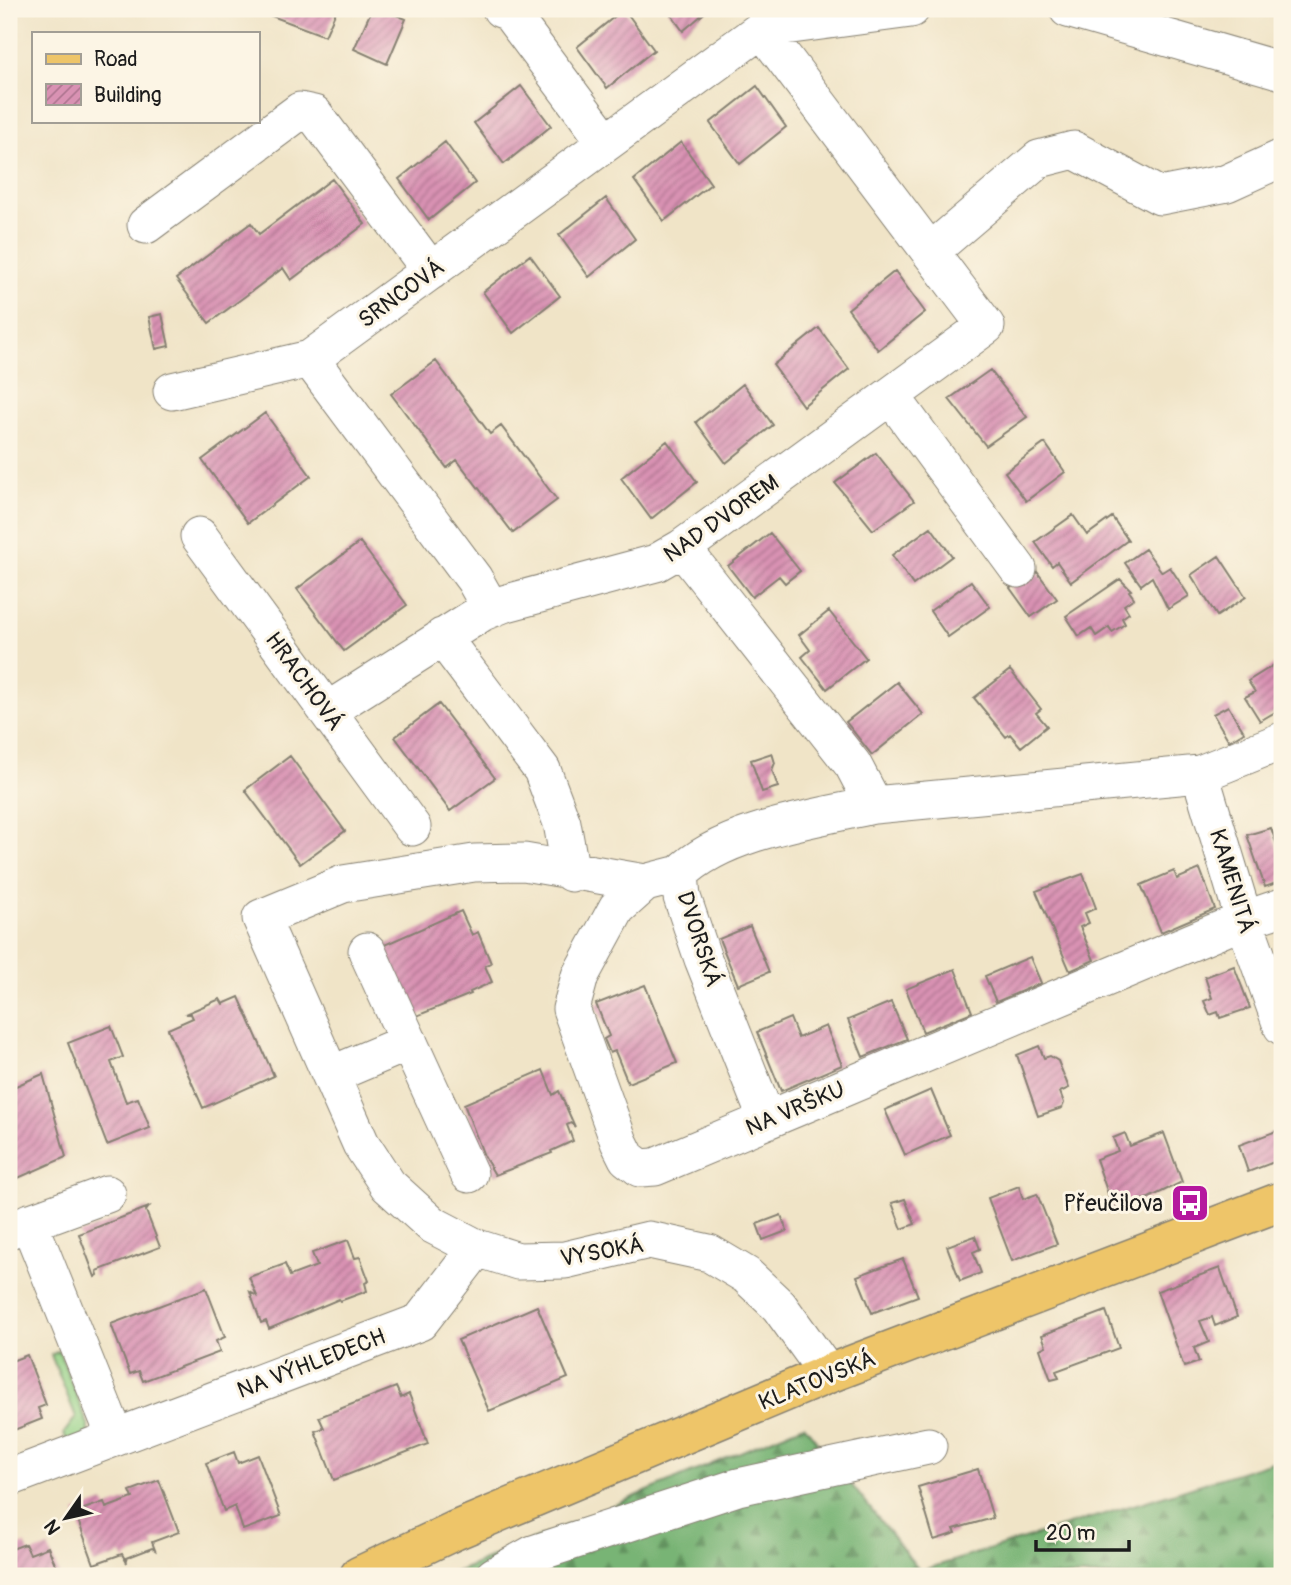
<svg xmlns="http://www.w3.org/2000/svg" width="1291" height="1585" viewBox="0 0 1291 1585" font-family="Pangolin,sans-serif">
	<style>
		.grass { fill: #95d288; stroke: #587752; stroke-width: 2 }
		.forest { fill: url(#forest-firs); stroke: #4a6848; stroke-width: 2 }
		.building { fill: url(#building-hatch) }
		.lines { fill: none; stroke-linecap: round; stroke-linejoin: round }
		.minor-casing { stroke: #868072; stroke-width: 39 }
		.major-casing { stroke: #868072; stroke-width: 41 }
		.minor { stroke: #fff; stroke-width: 37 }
		.major { stroke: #eec569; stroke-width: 38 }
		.labels { text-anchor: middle; stroke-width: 6; stroke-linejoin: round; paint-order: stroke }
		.street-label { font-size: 23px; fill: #1c1c1c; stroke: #fcf5e5 }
		.poi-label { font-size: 23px; fill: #1c1c1c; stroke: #fcf5e5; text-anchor: end }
	</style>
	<defs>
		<pattern id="forest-firs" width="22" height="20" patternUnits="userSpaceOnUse" patternTransform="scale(1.75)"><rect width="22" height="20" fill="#78b474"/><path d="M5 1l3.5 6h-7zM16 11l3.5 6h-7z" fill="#62925e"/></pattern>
		<pattern id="building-hatch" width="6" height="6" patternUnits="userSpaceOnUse" patternTransform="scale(1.75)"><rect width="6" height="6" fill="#d992b3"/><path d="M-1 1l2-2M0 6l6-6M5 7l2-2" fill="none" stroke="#af7691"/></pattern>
	</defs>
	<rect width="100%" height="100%" fill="#fcf5e5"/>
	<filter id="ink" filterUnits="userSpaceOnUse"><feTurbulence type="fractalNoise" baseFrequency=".0143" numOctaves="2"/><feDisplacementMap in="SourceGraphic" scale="14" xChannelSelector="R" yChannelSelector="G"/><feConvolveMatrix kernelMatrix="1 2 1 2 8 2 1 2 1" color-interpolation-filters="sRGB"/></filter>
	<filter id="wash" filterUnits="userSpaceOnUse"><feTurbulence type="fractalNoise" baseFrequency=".00686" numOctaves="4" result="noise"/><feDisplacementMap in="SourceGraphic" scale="28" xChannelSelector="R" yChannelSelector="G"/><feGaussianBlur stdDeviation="1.57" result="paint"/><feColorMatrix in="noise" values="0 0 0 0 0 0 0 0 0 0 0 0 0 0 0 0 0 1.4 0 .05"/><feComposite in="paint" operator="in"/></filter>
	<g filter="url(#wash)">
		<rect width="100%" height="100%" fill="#f0e4c7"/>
		<!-- grass -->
		<path class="grass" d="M59 1351 88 1425V1434L68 1446 64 1433 76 1417 51 1355Z"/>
		<!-- forest -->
		<path class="forest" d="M804 1425 920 1571 1282 1459V1576H447Z"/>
		<g id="blocks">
			<!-- building -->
			<path class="building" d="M272 9H337L325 36 269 15Z
				M372 9H382L406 19 387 64 354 49Z
				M624 9 654 50 607 88 577 47Z
				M667 9H709L683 31Z
				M521 86 551 126 504 164 474 123Z
				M757 86 786 127 740 164 710 123Z
				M445 142 475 183 429 220 399 179Z
				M681 142 711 184 664 221 634 180Z
				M332 179 365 224 291 280 283 268 209 323 176 279 251 223 259 234Z
				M606 198 635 239 589 277 559 235Z
				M530 255 560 296 513 333 483 292Z
				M895 271 925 312 878 350 848 309Z
				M162 314 169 346 156 349 149 317Z
				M819 328 849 369 803 406 773 365Z
				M436 361 490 434 501 426 557 500 513 533 457 460 447 468 391 394Z
				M990 370 1027 417 986 446 949 399Z
				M743 384 773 425 726 463 696 422Z
				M265 413 311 476 248 523 202 460Z
				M667 441 697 482 651 519 621 478Z
				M1045 443 1065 472 1026 501 1005 472Z
				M876 453 914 501 873 530 835 483Z
				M1073 515 1087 535 1112 517 1128 540 1071 582 1057 562 1052 566 1035 542Z
				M931 527 952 556 913 585 892 555Z
				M770 533 800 571 785 583 779 576 752 597 728 566Z
				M360 542 407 605 344 651 297 589Z
				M1145 549 1162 572 1170 567 1189 596 1168 609 1152 577 1141 585 1125 563Z
				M1219 556 1246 597 1217 616 1191 575Z
				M1035 569 1057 599 1031 617 1010 588Z
				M1120 579 1131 590 1129 591 1134 598 1124 605 1129 613 1122 618 1125 624 1112 632 1109 627 1096 636 1091 628 1079 636 1066 616Z
				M971 581 990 607 948 637 930 611Z
				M829 611 866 658 827 689 802 657 810 650 799 635Z
				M1282 660V708L1260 721 1245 697 1255 692 1248 681Z
				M1010 670 1041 709 1036 713 1047 726 1021 747 1010 734 1006 737 974 698Z
				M897 682 923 714 872 755 846 722Z
				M439 704 495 778 450 811 395 737Z
				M1228 706 1244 732 1229 741 1213 714Z
				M772 753 775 763 772 770 778 787 762 792 751 760Z
				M290 756 345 831 300 864 245 790Z
				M1271 828 1282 860V881L1265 887 1247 835Z
				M1200 869 1215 909 1161 932 1141 885 1174 871 1177 879Z
				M1083 874 1096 908 1085 913 1089 923 1080 927 1094 960 1070 971 1036 891Z
				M461 911 472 935 478 932 491 963 485 966 492 982 470 992 471 994 414 1017 382 946Z
				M750 926 769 972 738 985 719 939Z
				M1030 957 1041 983 996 1002 985 976Z
				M1234 966 1250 1008 1220 1018 1218 1012 1210 1015 1204 1001 1212 998 1205 977Z
				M955 969 972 1012 923 1032 906 989Z
				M645 985 677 1063 628 1083 615 1051 610 1053 604 1039 609 1036 596 1004Z
				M239 997 274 1076 203 1108 168 1029 193 1018 191 1014H185L220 999 223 1004Z
				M891 1002 907 1039 863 1057 848 1020Z
				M790 1018 798 1038 826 1026 842 1065 781 1091 757 1032Z
				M111 1026 123 1057 111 1062 126 1102 138 1098 150 1128 107 1145 68 1043Z
				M1039 1046 1044 1058 1050 1056 1058 1061 1069 1088 1060 1092 1064 1103 1062 1108 1038 1116 1017 1055Z
				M543 1070 553 1095 559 1091 575 1127 571 1123 567 1125 573 1141 551 1151 552 1153 495 1175 484 1156 464 1104Z
				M43 1074 66 1157 9 1182V1089Z
				M931 1090 950 1135 905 1155 885 1110Z
				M1282 1129V1159L1248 1172 1239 1145Z
				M1125 1133 1130 1146 1164 1133 1182 1182 1149 1198 1113 1208 1096 1159 1118 1151 1113 1138Z
				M1019 1186 1023 1199 1037 1194 1057 1244 1012 1261 988 1198Z
				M905 1199 915 1224 902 1229 892 1203Z
				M149 1207 146 1211 160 1247 97 1271 98 1275 95 1277 79 1234Z
				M781 1215 787 1231 763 1240 757 1224Z
				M975 1236 980 1249 973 1252 981 1273 960 1281 947 1246Z
				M348 1240 355 1258 360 1257 369 1281 365 1283 367 1291 340 1301 339 1299 269 1329 266 1321 261 1323 250 1292 257 1296 249 1277 285 1264 290 1276 317 1266 312 1253Z
				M903 1259 918 1296 872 1313 857 1276Z
				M1220 1268 1237 1317 1215 1326 1212 1317 1200 1321 1209 1342 1194 1348 1199 1362 1184 1367 1157 1291Z
				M206 1288 225 1337 216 1341 220 1352 143 1381 139 1371 130 1374 111 1324Z
				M537 1306 568 1378 489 1411 458 1340Z
				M1106 1311 1119 1348 1056 1371 1059 1378 1051 1380 1040 1349 1046 1346 1042 1335Z
				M27 1355 46 1405 38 1408 42 1419 9 1432V1362Z
				M396 1387 401 1398 409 1394 428 1444 334 1480 315 1431 324 1428 319 1417Z
				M234 1452 238 1463 258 1455 281 1516 243 1530 235 1506 224 1511 206 1463Z
				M978 1469 993 1518 954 1529 956 1533 934 1540 918 1487Z
				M159 1480 179 1532 152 1542 155 1550 152 1548 126 1558 127 1563 122 1554 94 1564 75 1512 104 1502 106 1508 133 1498 130 1491Z
				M25 1544 30 1554 48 1547 60 1576H9V1550Z"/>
		</g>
	</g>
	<g filter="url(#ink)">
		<use href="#blocks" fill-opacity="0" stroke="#868072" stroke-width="2"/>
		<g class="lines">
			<defs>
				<path id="minor" d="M501 9 509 12 606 142
					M1068 9 1282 71
					M146 225 300 111 314 114 431 271
					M930 252 1039 159 1074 150 1160 196 1227 183 1282 158
					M310 359 474 579 491 609
					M172 391 310 359 762 29 911 9
					M891 396 1018 569
					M199 536 412 827
					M682 548 853 765 874 805
					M442 637 542 770 562 823 571 873
					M327 711 483 612 503 604 656 563 682 548 986 326 762 29
					M1200 774 1244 920 1282 1026
					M680 874 645 883 617 908 580 976 571 1009 619 1142 627 1158 640 1168 655 1167 1244 920 1282 907
					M680 874C722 831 815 818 874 805L1200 774 1282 741
					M680 874 682 897 703 959 767 1120
					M645 883 524 862 474 863 343 884 261 918 361 1144 388 1185 431 1224 477 1248 518 1261 565 1260 649 1240 709 1253 746 1275 779 1306 828 1374
					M367 951 469 1174
					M331 1075 409 1042
					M29 1222 115 1436
					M9 1230 107 1194
					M9 1478 420 1322 477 1248
					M494 1576 533 1554 738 1487 928 1446"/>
				<path id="major" d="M359 1576 454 1531 828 1374 1282 1201"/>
			</defs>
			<!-- minor casing -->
			<use href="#minor" class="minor-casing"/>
			<!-- major casing -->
			<use href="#major" class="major-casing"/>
			<!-- minor -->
			<use href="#minor" class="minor"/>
			<!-- major -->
			<use href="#major" class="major"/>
		</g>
	</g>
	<!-- icons -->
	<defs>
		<symbol id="bus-square" viewBox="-11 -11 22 22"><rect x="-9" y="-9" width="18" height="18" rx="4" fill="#b5179e" stroke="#fcf5e5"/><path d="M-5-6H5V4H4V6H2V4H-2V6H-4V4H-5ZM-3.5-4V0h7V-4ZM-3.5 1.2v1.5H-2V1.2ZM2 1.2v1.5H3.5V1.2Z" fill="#fff"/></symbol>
	</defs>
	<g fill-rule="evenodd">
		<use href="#bus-square" x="1168" y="1181" width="44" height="44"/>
	</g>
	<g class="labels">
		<!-- street labels -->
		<g class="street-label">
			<text transform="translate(401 293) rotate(-36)" y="8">SRNCOVÁ</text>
			<text transform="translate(721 518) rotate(-35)" y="8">NAD DVOREM</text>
			<text transform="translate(305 681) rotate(54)" y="8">HRACHOVÁ</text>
			<text transform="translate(1233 881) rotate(73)" y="8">KAMENITÁ</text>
			<text transform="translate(700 939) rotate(72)" y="8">DVORSKÁ</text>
			<text transform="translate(795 1108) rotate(-23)" y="8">NA VRŠKU</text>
			<text transform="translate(602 1251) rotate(-10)" y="8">VYSOKÁ</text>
			<text transform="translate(311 1363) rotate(-21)" y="8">NA VÝHLEDECH</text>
			<text transform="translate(817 1380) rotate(-22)" y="8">KLATOVSKÁ</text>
		</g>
		<!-- poi labels -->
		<g class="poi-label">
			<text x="1163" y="1211">Přeučilova</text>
		</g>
	</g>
	<!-- margin -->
	<rect width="1291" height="1585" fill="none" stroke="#fcf5e5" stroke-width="35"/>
	<!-- legend -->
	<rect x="32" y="32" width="228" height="91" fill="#fcf5e5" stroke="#a29e95" stroke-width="2"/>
	<rect x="46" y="54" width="35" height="10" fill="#eec569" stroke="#a29e95" stroke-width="2"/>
	<text x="94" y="66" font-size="21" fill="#1c1c1c">Road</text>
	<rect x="46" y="84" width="35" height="21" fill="url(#building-hatch)" stroke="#a29e95" stroke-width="2"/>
	<text x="94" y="102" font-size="21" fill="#1c1c1c">Building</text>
	<!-- north arrow -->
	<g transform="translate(66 1518) rotate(236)" stroke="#fcf5e5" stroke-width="5" paint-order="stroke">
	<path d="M0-5L12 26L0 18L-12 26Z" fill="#1c1c1c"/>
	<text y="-10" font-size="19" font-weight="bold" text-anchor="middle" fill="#1c1c1c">N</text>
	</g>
	<!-- scale -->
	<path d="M1036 1540v10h93v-10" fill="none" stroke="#1c1c1c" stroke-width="3.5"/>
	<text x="1046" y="1540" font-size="21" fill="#1c1c1c" stroke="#fcf5e5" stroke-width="5" paint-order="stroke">20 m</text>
</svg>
